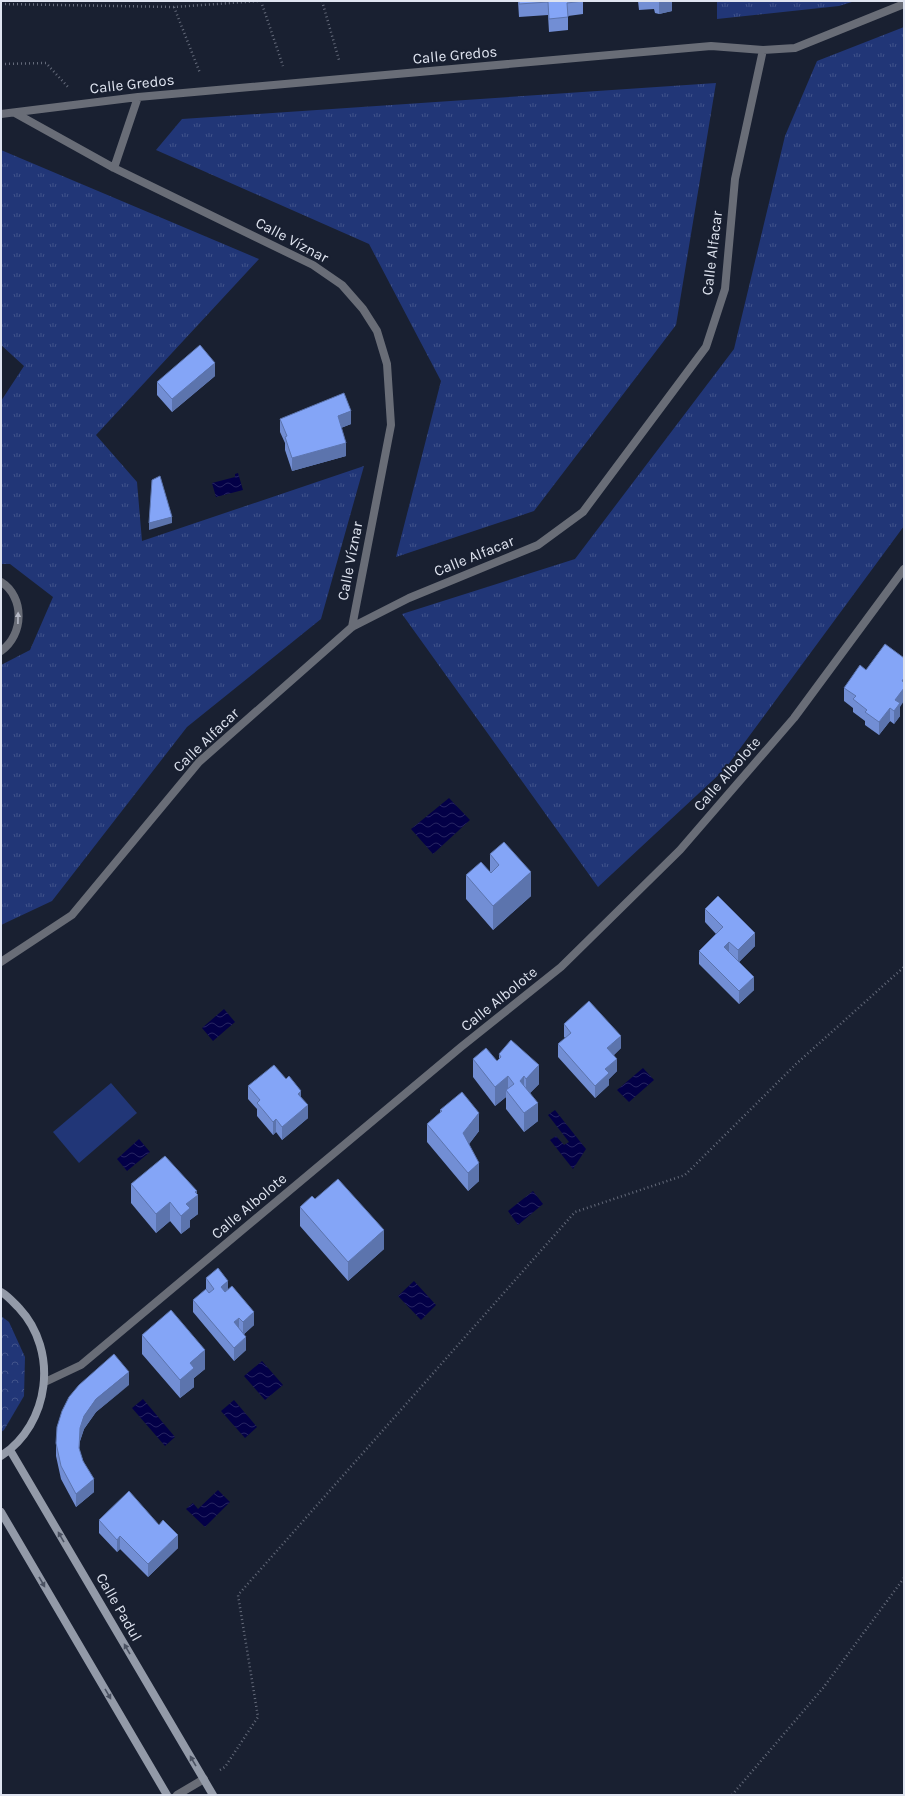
<svg xmlns="http://www.w3.org/2000/svg" width="905" height="1796" viewBox="0 0 905 1796" font-family="Karla,sans-serif">
	<style>
		.grass { fill: url(#grass-tufts) }
		.forest { fill: url(#forest-crowns) }
		.pitch { fill: #213677 }
		.water { fill: url(#water-waves) }
		.lines { fill: none; stroke-linecap: round; stroke-linejoin: round }
		.path { stroke: #656b7b; stroke-width: 2.5; stroke-dasharray: 1 3; stroke-linecap: butt }
		.street { stroke: #696d77; stroke-width: 8 }
		.secondary { stroke: #939aa8; stroke-width: 8 }
		.wall { fill: #728ed4 }
		.shaded-wall { fill: #5c74ad }
		.building { fill: #84a5f7; stroke: #5c74ad }
		.oneway { fill: #b6bac6 }
		.oneway2 { fill: #4a5161 }
		.labels { text-anchor: middle; stroke-width: 4; stroke-linejoin: round; paint-order: stroke }
		.street-label { font-size: 15px; fill: #dfe4f0; stroke: #192031 }
	</style>
	<defs>
		<pattern id="grass-tufts" width="24" height="20" patternUnits="userSpaceOnUse"><rect width="24" height="20" fill="#213677"/><path d="M3 7l-1-3M5 7V3M7 7l1-3M15 17l-1-3M17 17v-4M19 17l1-3" fill="none" stroke="#41538b"/></pattern>
		<pattern id="forest-crowns" width="20" height="18" patternUnits="userSpaceOnUse"><rect width="20" height="18" fill="#213677"/><path d="M2 6a3 3 0 1 1 6 0M12 15a3 3 0 1 1 6 0" fill="none" stroke="#41538b"/></pattern>
		<pattern id="water-waves" width="16" height="10" patternUnits="userSpaceOnUse"><rect width="16" height="10" fill="#030047"/><path d="M0 5q4-4 8 0t8 0" fill="none" stroke="#272562"/></pattern>
	</defs>
	<rect width="100%" height="100%" fill="#192031"/>
	<!-- grass -->
	<path class="grass" d="M717 1H855L839 6 717 19Z
		M904 27V526L725 769 598 887 402 614 575 559 734 349 785 136 817 61Z
		M716 83 676 325 534 511 396 557 441 381 369 244 156 150 182 119Z
		M1 150 259 259 96 435 137 482 142 541 364 466 321 619 187 727 52 901 1 925V665L30 650 53 597 10 564H1V401L24 366 1 345Z"/>
	<!-- forest -->
	<path class="forest" d="M1 1316 9 1322 25 1357 24 1396 4 1430 1 1432Z"/>
	<!-- pitch -->
	<path class="pitch" d="M111 1083 137 1113 79 1163 53 1132Z"/>
	<!-- water -->
	<path class="water" d="M238 473 243 490 216 497 212 483 235 477V474Z
		M449 798 470 820 433 854 411 829Z
		M224 1009 235 1022 213 1041 202 1028Z
		M643 1068 654 1080 629 1102 617 1090Z
		M555 1110 586 1149 573 1169 550 1140 556 1136 564 1145 569 1142 548 1115Z
		M139 1139 150 1152 127 1171 117 1159Z
		M533 1191 543 1204 518 1225 508 1211Z
		M414 1281 436 1305 421 1320 398 1296Z
		M262 1361 283 1385 265 1400 244 1376Z
		M143 1399 175 1437 165 1446 132 1408Z
		M234 1400 257 1427 245 1438 221 1411Z
		M218 1490 230 1502 205 1527 186 1509 193 1503 198 1509Z"/>
	<g class="lines">
		<!-- path -->
		<path class="path" d="M261 1 283 66
			M322 1 339 60
			M1 4 174 7 259 1
			M174 7 200 73
			M1 64 46 63 68 87
			M220 1770 225 1767 258 1717 238 1595 575 1212 685 1175 796 1064 904 967
			M732 1795 823 1688 904 1578"/>
		<!-- street -->
		<path class="street" d="M15 113 114 168 313 265 342 285 363 309 377 331 387 364 391 425 352 627
			M1 114 138 97 711 46 763 50 795 48 904 4
			M114 168 138 97
			M1 582C25 597 24 635 1 651
			M1 962 72 915 199 762 352 627 409 598 538 545 583 512 706 347 725 289 735 179 763 50
			M45 1382 81 1365 461 1047 561 967 680 850 794 718 904 569
			M177 1795 204 1779"/>
		<!-- secondary -->
		<path class="secondary" d="M1 1292C8 1296 13 1302 19 1308 59 1351 50 1424 1 1456
			M10 1450 213 1795
			M1 1512 167 1795"/>
	</g>
	<!-- wall -->
	<path class="wall" d="M518 1H583V14L568 16V30L549 32 548 15 519 17Z
		M638 1H672V11L659 14 655 13 654 9 639 10Z
		M215 376 172 412 157 395V382Z
		M280 419 351 424 341 428 346 456 292 471 285 450V443L280 432Z
		M844 688 900 707V716L894 724 890 721 879 735 865 725V721L853 712V708L844 701Z
		M490 854 531 896 493 930 466 899V875L490 871Z
		M705 909 755 946 739 962 754 990 739 1004 699 964V951L716 934 705 922Z
		M564 1024 621 1048 614 1055 617 1071 609 1079V1085L595 1098 558 1057V1044L565 1038 564 1037Z
		M499 1054 539 1084 530 1093 538 1121 524 1132 506 1109V1097L495 1106 473 1077V1059L497 1061 499 1060Z
		M248 1086 301 1097 308 1118 282 1140 276 1132 273 1135 257 1116V1109L248 1099Z
		M440 1110 479 1131 469 1144 479 1181 468 1191 427 1142V1124L440 1113Z
		M131 1184 197 1195 198 1214 190 1220V1227L181 1234 170 1221 156 1233 131 1203Z
		M315 1199 384 1249 348 1281 300 1226V1207Z
		M206 1278 228 1289 254 1325 244 1334 246 1350 234 1361 193 1312V1300L206 1290Z
		M142 1335 205 1369 194 1378V1387L180 1398 142 1354Z
		M129 1385 96 1412 84 1429 80 1441 79 1449 94 1492 76 1507 61 1479 56 1456V1443Z
		M99 1520 178 1548 148 1577 120 1549 117 1552 99 1533Z"/>
	<!-- shaded-wall -->
	<path class="shaded-wall" d="M659 1H672V11L659 14Z
		M215 363V376L172 412V399Z
		M351 411V424L338 429V416Z
		M346 443V456L292 471V458Z
		M172 517V523L149 530V523Z
		M904 678V701L900 707V716L894 724V711L895 700 902 681Z
		M890 708V721L879 735V722Z
		M531 872V896L493 930V906Z
		M755 933V946L738 963V950Z
		M729 942V955L724 947Z
		M754 977V990L739 1004V991Z
		M621 1036V1048L607 1061V1048Z
		M617 1059V1071L609 1079V1085L595 1098V1086L605 1069Z
		M539 1065V1084L526 1097V1079Z
		M508 1076V1093L506 1090V1097L495 1106V1087Z
		M524 1076V1095L520 1081Z
		M301 1091V1104L298 1094Z
		M538 1103V1121L524 1132V1113Z
		M308 1105V1118L282 1140V1127Z
		M479 1113V1131L463 1152V1133Z
		M276 1119V1132L273 1135V1122Z
		M479 1163V1181L468 1191V1173Z
		M197 1191V1196L198 1195V1214L190 1220V1227L181 1234V1216L186 1204 195 1192Z
		M170 1202V1221L156 1233V1214Z
		M384 1230V1249L348 1281V1262Z
		M228 1281V1294L221 1300V1287Z
		M254 1312V1325L243 1335V1322Z
		M239 1318V1331L234 1322Z
		M246 1337V1350L234 1361V1348Z
		M205 1350V1369L194 1378V1387L180 1398V1380L190 1363Z
		M129 1372V1385L96 1412 84 1429 80 1441V1428L84 1416 96 1399Z
		M94 1479V1492L76 1507V1494Z
		M178 1535V1548L148 1577V1564Z
		M120 1536V1549L117 1552V1540Z"/>
	<!-- building -->
	<path class="building" d="M519 1H583L567 3 568 17 549 19 548 2 519 4Z
		M200 345 215 363 172 399 157 382Z
		M344 393 351 411 338 416 346 443 292 458 285 437 287 436 280 419Z
		M160 476 172 517 149 523 152 480Z
		M885 644 904 658V678L902 681 904 682V688L895 700 900 703 894 711 890 708 879 722 865 712 867 710 853 699 856 696 844 688 860 665 866 670Z
		M504 842 531 872 493 906 466 875 481 862 491 873 499 865 490 854Z
		M718 896 755 933 738 950 729 942 724 947 754 977 739 991 699 951 723 927 705 909Z
		M589 1001 621 1036 607 1048 617 1059 605 1069 609 1073 595 1086 558 1044 571 1033 564 1024Z
		M511 1040 539 1065 526 1079 524 1076 520 1081 538 1103 524 1113 506 1090 514 1084 508 1076 495 1087 473 1059 486 1048 497 1061 501 1057 499 1054Z
		M274 1065 286 1079 289 1076 301 1091 298 1094 308 1105 282 1127 276 1119 273 1122 264 1111 257 1103 260 1100 248 1086Z
		M462 1092 479 1113 463 1133 479 1163 468 1173 427 1124 442 1111 440 1110Z
		M165 1156 197 1191 195 1192 198 1195 186 1204 190 1208 181 1216 170 1202 156 1214 131 1184Z
		M338 1179 384 1230 348 1262 300 1207 312 1196 315 1199Z
		M218 1268 228 1281 221 1287 225 1292 232 1286 254 1312 243 1322 239 1318 234 1322 246 1337 234 1348 193 1300 206 1289 209 1293 214 1289 206 1278Z
		M171 1310 205 1350 190 1363 194 1368 180 1380 142 1335Z
		M114 1354 129 1372 96 1399 84 1416 80 1428 79 1448 83 1461 94 1479 76 1494 61 1466 56 1443 57 1427 62 1411 69 1397 79 1385Z
		M129 1491 159 1525 163 1520 178 1535 148 1564 120 1536 117 1540 99 1520Z"/>
	<!-- one-way arrows -->
	<defs><path id="oneway-solid" d="M-6-.8H1V-3.2L6.5 0L1 3.2V.8H-6Z"/></defs>
	<use class="oneway" href="#oneway-solid" transform="translate(18 618) rotate(-89)"/>
	<g class="oneway2">
		<use href="#oneway-solid" transform="translate(61 1537) rotate(-120)"/>
		<use href="#oneway-solid" transform="translate(42 1582) rotate(60)"/>
		<use href="#oneway-solid" transform="translate(127 1649) rotate(-120)"/>
		<use href="#oneway-solid" transform="translate(108 1694) rotate(60)"/>
		<use href="#oneway-solid" transform="translate(193 1761) rotate(-120)"/>
	</g>
	<g class="labels">
		<!-- street labels -->
		<g class="street-label">
			<text transform="translate(455 55) rotate(-5)" y="5">Calle Gredos</text>
			<text transform="translate(132 84) rotate(-6)" y="5">Calle Gredos</text>
			<text transform="translate(292 240) rotate(28)" y="5">Calle Víznar</text>
			<text transform="translate(712 253) rotate(-83)" y="5">Calle Alfacar</text>
			<text transform="translate(474 556) rotate(-22)" y="5">Calle Alfacar</text>
			<text transform="translate(350 561) rotate(-79)" y="5">Calle Víznar</text>
			<text transform="translate(206 740) rotate(-44)" y="5">Calle Alfacar</text>
			<text transform="translate(727 774) rotate(-49)" y="5">Calle Albolote</text>
			<text transform="translate(499 999) rotate(-39)" y="5">Calle Albolote</text>
			<text transform="translate(249 1206) rotate(-40)" y="5">Calle Albolote</text>
			<text transform="translate(119 1607) rotate(60)" y="5">Calle Padul</text>
		</g>
	</g>
	<!-- border -->
	<rect width="905" height="1796" fill="none" stroke="#dfe4f0" stroke-width="4"/>
</svg>
